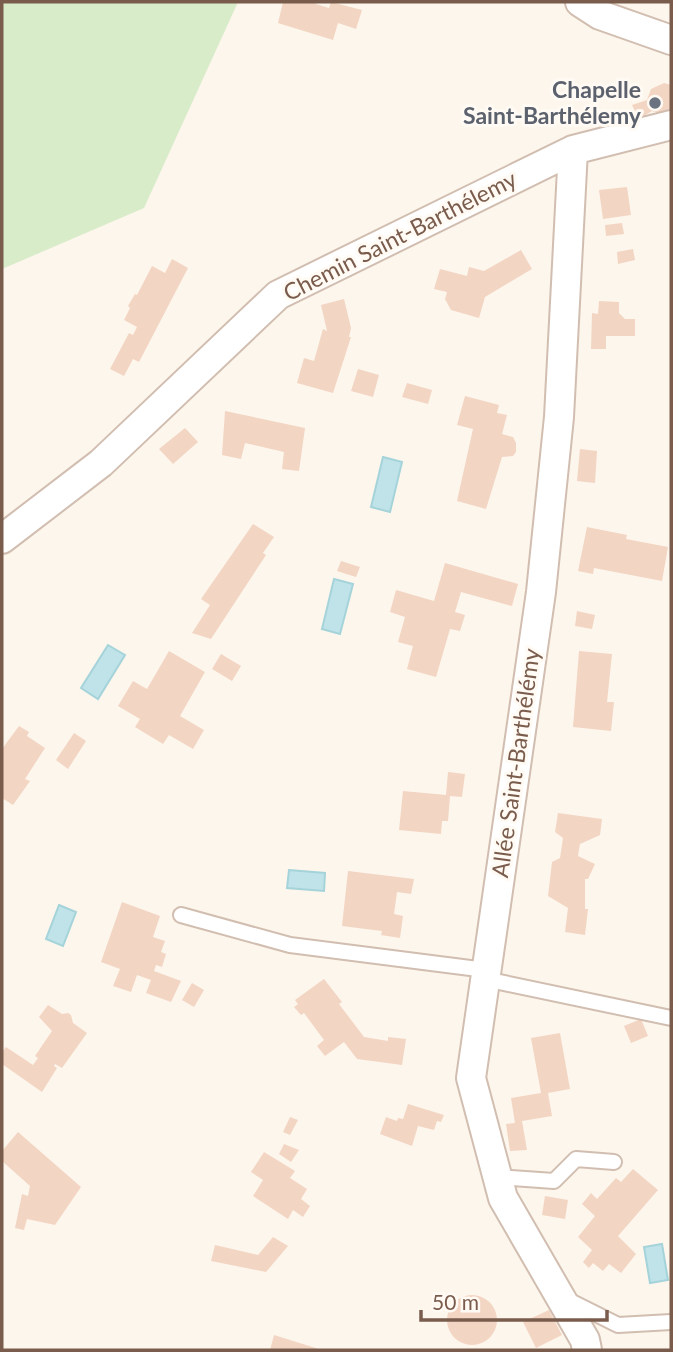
<svg xmlns="http://www.w3.org/2000/svg" width="673" height="1352" viewBox="0 0 673 1352" font-family="Lato,sans-serif">
	<style>
		.green { fill: #d8ecc9 }
		.water { fill: #bfe3e8; stroke: #a5d3da; stroke-width: 2 }
		.building { fill: #f3d5c3 }
		.lines { fill: none; stroke-linecap: round; stroke-linejoin: round }
		.service-casing { stroke: #d1beb0; stroke-width: 18 }
		.minor-casing { stroke: #d1beb0; stroke-width: 32 }
		.service { stroke: #fff; stroke-width: 14 }
		.minor { stroke: #fff; stroke-width: 28 }
		.worship-dot { fill: #6b7280; stroke: #fffaf3; stroke-width: 2.5 }
		.labels { text-anchor: middle; stroke-width: 6; stroke-linejoin: round; paint-order: stroke }
		.worship-label { font-size: 23px; font-weight: bold; fill: #5b616d; stroke: #fffaf3; text-anchor: end }
		.street-label { font-size: 23px; fill: #7a5c4d; stroke: #fffaf3 }
	</style>
	<rect width="100%" height="100%" fill="#fdf6ec"/>
	<!-- green -->
	<path class="green" d="M2 2H238L144 208 2 269Z"/>
	<!-- water -->
	<path class="water" d="M383 457 402 462 390 512 371 507Z
		M334 579 353 584 340 634 322 629Z
		M108 645 125 655 98 699 81 688Z
		M289 870 325 873 324 891 287 888Z
		M59 905 76 912 63 946 46 939Z
		M662 1244 668 1280 650 1283 644 1247Z"/>
	<!-- building -->
	<path class="building" d="M283 2H316V4L329 8 331 2 362 10 356 29 338 23 333 40 278 23Z
		M664 83 671 85V111L664 115 652 111 639 119 632 105 647 100 651 89Z
		M627 187 631 215 603 219 599 190Z
		M622 223 624 234 606 236 605 225Z
		M633 249 635 260 618 264 617 252Z
		M521 250 532 269 485 297 479 318 451 310 445 299 447 292 434 289 440 269 467 276 469 267 484 271Z
		M172 259 188 268 139 362 133 359 124 376 110 369 129 333 133 335 137 327 124 320 130 308 128 306 135 294 137 295 152 266 165 273Z
		M344 299 351 328 349 337H351L333 393 297 383 304 358 314 361 323 329 327 331 321 305Z
		M599 301 619 302V313L625 319H635V336H606V349H591L592 313 598 314Z
		M358 369 379 375 373 397 351 391Z
		M407 383 432 390 428 404 402 397Z
		M465 396 499 405 497 413 507 415 502 434 513 437 516 443V452L513 456 502 457 486 509 457 501 473 429 457 425Z
		M225 411 305 428 299 471 282 469 284 452 245 443 241 459 222 455Z
		M185 428 198 442 173 464 159 449Z
		M580 449 597 451 595 483 577 481Z
		M253 524 274 537 263 553 266 555 211 639 192 633 210 605 201 599Z
		M587 527 627 535 626 539 668 547 662 581 594 568 593 574 578 571Z
		M341 561 360 567 356 577 337 571Z
		M445 563 518 584 512 606 461 592 455 612 465 615 460 631 450 629 436 677 407 669 413 646 398 642 405 617 390 612 396 590 434 601Z
		M577 611 595 615 592 629 575 626Z
		M169 651 205 672 180 716 204 730 193 749 169 735 163 744 135 727 140 719 118 706 133 681 147 689Z
		M579 651 612 654 607 702H614L611 731 573 727Z
		M221 654 241 666 232 681 212 669Z
		M19 726 29 732 27 736 45 748 25 779 30 781 13 805 2 798V749Z
		M74 733 86 741 68 769 56 760Z
		M448 772 465 774 462 797 450 796 448 821H442L441 834 399 830 403 791 446 795Z
		M558 813 602 819 600 835 580 844 578 856 595 864 588 879H585V909H588L585 935 565 932 568 908 548 896 552 862 560 858 563 838 555 832Z
		M348 871 414 879 411 894 397 892 394 914 403 916 400 938 381 935 382 931 342 926Z
		M122 902 160 916 153 937 165 941 161 952 166 954 162 967 156 965 154 971 181 981 171 1002 146 993 151 980 137 975 131 992 113 986 120 969 101 962Z
		M324 979 342 1002 339 1004 364 1037 388 1041V1037L406 1039 402 1065 357 1059 344 1042 325 1056 317 1046 324 1040 304 1013 301 1015 294 1007 298 1004 295 1000Z
		M192 983 204 990 194 1007 182 1000Z
		M48 1005 62 1014 68 1013 71 1015 73 1023 87 1033 62 1068 55 1064 54 1066 57 1068 42 1092 2 1064V1052L6 1047 33 1065 38 1058 35 1056 52 1031 39 1017Z
		M641 1019 648 1036 631 1043 624 1026Z
		M560 1033 570 1089 548 1093 552 1116 522 1121 527 1150 510 1151 506 1124 515 1123 511 1098 541 1093 531 1038Z
		M408 1104 444 1115 441 1122 437 1121 434 1130 418 1126 412 1146 380 1134 386 1117 397 1121 398 1118 403 1119Z
		M290 1117 298 1120 290 1135 283 1132Z
		M18 1132 81 1187 55 1225 27 1219 24 1230 15 1228 22 1194 28 1196 30 1186 2 1161V1151Z
		M284 1144 299 1150 291 1162 279 1154Z
		M264 1152 295 1171 290 1178 307 1189 301 1199 310 1206 303 1217 293 1210 288 1219 253 1196 263 1180 251 1172Z
		M633 1169 658 1190 618 1236 636 1254 621 1273 609 1264 603 1271 593 1263 589 1268 583 1262 592 1250 578 1237 595 1216 582 1204 591 1193 597 1199 616 1178 621 1182Z
		M545 1196 568 1200 565 1219 542 1215Z
		M273 1237 288 1246 266 1272 211 1261 215 1245 258 1255Z
		M447 1320a25 25 0 1 1 50 0a25 25 0 1 1-50 0Z
		M549 1310 562 1335 536 1348 523 1322Z
		M274 1335 322 1350H270Z"/>
	<g class="lines">
		<defs>
			<path id="service" d="M181 915 290 945 486 970
				M485 979 671 1018
				M497 1177 554 1181 576 1159 614 1162
				M568 1300 618 1325 671 1322"/>
			<path id="minor" d="M580 2 600 15 671 40
				M573 150 559 417 541 592 471 1078 503 1198 585 1340 587 1350
				M2 539 101 463 278 295 573 150 671 125"/>
		</defs>
		<!-- service casing -->
		<use href="#service" class="service-casing"/>
		<!-- minor casing -->
		<use href="#minor" class="minor-casing"/>
		<!-- service -->
		<use href="#service" class="service"/>
		<!-- minor -->
		<use href="#minor" class="minor"/>
	</g>
	<!-- markers -->
	<circle class="worship-dot" cx="655" cy="103" r="7"/>
	<g class="labels">
		<!-- worship labels -->
		<g class="worship-label">
			<text x="641" y="98">Chapelle<tspan x="641" dy="26">Saint-Barthélemy</tspan></text>
		</g>
		<!-- street labels -->
		<g class="street-label">
			<text transform="translate(400 236) rotate(-27)" y="8">Chemin Saint-Barthélemy</text>
			<text transform="translate(516 763) rotate(-82)" y="8">Allée Saint-Barthélémy</text>
		</g>
	</g>
	<!-- border -->
	<rect width="673" height="1352" fill="none" stroke="#7a5c4d" stroke-width="7"/>
	<!-- scale -->
	<path d="M421 1310v10h186v-10" fill="none" stroke="#7a5c4d" stroke-width="3.5"/>
	<text x="432" y="1310" font-size="21" fill="#7a5c4d" stroke="#fffaf3" stroke-width="5" paint-order="stroke">50 m</text>
</svg>
